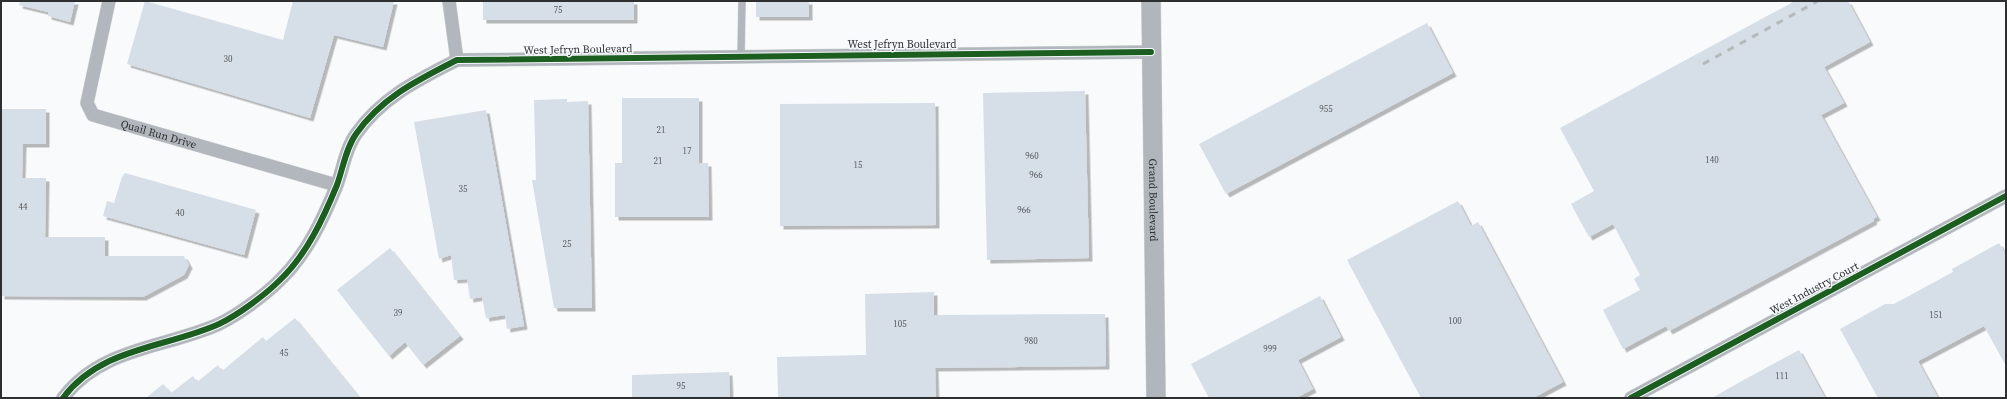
<svg xmlns="http://www.w3.org/2000/svg" width="2007" height="399" viewBox="0 0 2007 399" font-family="'Source Serif 4',serif">
	<style>
		.building { fill: #d6dee8; filter: url(#shadow) }
		.lines { fill: none; stroke-linecap: round; stroke-linejoin: round }
		.lane-casing { stroke: #d4d5d6; stroke-width: 8 }
		.street-casing { stroke: #d4d5d6; stroke-width: 14 }
		.secondary-casing { stroke: #d4d5d6; stroke-width: 20 }
		.lane { stroke: #b1b7bd; stroke-width: 7 }
		.street { stroke: #b1b7bd; stroke-width: 13 }
		.secondary { stroke: #b1b6bc; stroke-width: 19 }
		.rail { stroke: #b5b9bb; stroke-width: 3; stroke-dasharray: 7 7; stroke-linecap: butt }
		.cycleway-casing { stroke: #f7fafd; stroke-width: 8 }
		.cycleway { stroke: #1b5e20; stroke-width: 6 }
		.labels { text-anchor: middle; stroke-width: 3; stroke-linejoin: round; paint-order: stroke }
		.number-label { font-size: 9px; fill: #585b5e }
		.street-label { font-size: 11px; fill: #2e2f30; stroke: #f7fafd }
	</style>
	<defs>
		<filter id="shadow"><feDropShadow dx="3.5" dy="3.5" stdDeviation="0" flood-color="#0004"/></filter>
	</defs>
	<rect width="100%" height="100%" fill="#f8fafc"/>
	<!-- building -->
	<path class="building" d="M20 1H75L70 22 48 16V12L19 5Z
		M145 1 283 40 293 1H394L383 47 334 35 310 118 127 64Z
		M483 1H634V20H483Z
		M756 1H809V17H756Z
		M1795 1H1848L1870 42 1824 67 1844 103 1821 115 1877 217 1873 219 1874 221 1669 331 1666 326 1623 349 1603 310 1640 290 1634 279 1640 275 1613 224 1589 237 1571 204 1594 191 1560 128Z
		M1427 23 1453 73 1226 194 1199 144Z
		M1085 91 1089 258 987 260 983 93Z
		M622 98H699V163H708L709 217H615V163H622Z
		M567 99V102L588 101 592 308H554L532 180H536L534 100Z
		M935 103 936 225 780 226V104Z
		M1 109H46V144H23L22 178H46L45 237H105V256H184L189 265 184 275 143 297 1 296Z
		M486 110 524 326 507 329 505 315 486 318 482 297 470 299 467 279 454 280 451 255 439 259 414 122Z
		M125 173 256 210 244 255 103 216 107 201 114 203 122 177Z
		M1458 201 1471 226 1478 222 1563 382 1533 398H1421L1347 260Z
		M1999 243 2006 255V366L1984 326 1918 361 1938 398H1878L1840 329 1885 304H1894L1953 272 1952 269Z
		M390 248 460 336 423 365 405 342 389 356 337 290Z
		M934 292V315L1105 314 1106 366 935 368 936 398H778L777 357 866 355 865 294Z
		M1320 296 1341 337 1298 360 1313 389 1296 398H1209L1191 364Z
		M295 318 360 398H146L163 384 171 393 193 376 197 382 218 365 222 371 263 337 266 341Z
		M1799 350 1825 398H1712L1740 382Z
		M729 372 730 398H632V375Z"/>
	<g class="lines">
		<defs>
			<path id="lane" d="M741 56 742 1"/>
			<g id="street">
				<path id="s1" d="M109 1 87 103 93 115 336 185"/>
				<path d="M449 1 457 60"/>
				<path d="M63 398C101 347 166 348 219 324 238 315 265 295 280 280 307 254 323 219 337 185 343 168 346 148 356 134 382 97 418 80 457 60L1151 52"/>
				<path d="M1631 398 2006 196"/>
			</g>
			<g id="secondary">
				<path id="s2" d="M1151 1 1156 398"/>
			</g>
		</defs>
		<!-- lane casing -->
		<use href="#lane" class="lane-casing"/>
		<!-- street casing -->
		<use href="#street" class="street-casing"/>
		<!-- secondary casing -->
		<use href="#secondary" class="secondary-casing"/>
		<!-- lane -->
		<use href="#lane" class="lane"/>
		<!-- street -->
		<use href="#street" class="street"/>
		<!-- secondary -->
		<use href="#secondary" class="secondary"/>
		<!-- rail -->
		<path class="rail" d="M1703 64 1818 1"/>
		<defs>
			<path id="cycleway" d="M63 398C101 347 166 348 219 324 238 315 265 295 280 280 307 254 323 219 337 185 343 168 346 148 356 134 382 97 418 80 457 60L1151 52
				M1631 398 2006 196"/>
		</defs>
		<!-- cycleway casing -->
		<use href="#cycleway" class="cycleway-casing"/>
		<!-- cycleway -->
		<use href="#cycleway" class="cycleway"/>
	</g>
	<g class="labels">
		<!-- number labels -->
		<g class="number-label">
			<text x="558" y="13">75</text>
			<text x="228" y="62">30</text>
			<text x="1326" y="112">955</text>
			<text x="661" y="133">21</text>
			<text x="687" y="154">17</text>
			<text x="1032" y="159">960</text>
			<text x="1712" y="163">140</text>
			<text x="658" y="164">21</text>
			<text x="858" y="168">15</text>
			<text x="1036" y="178">966</text>
			<text x="463" y="192">35</text>
			<text x="23" y="210">44</text>
			<text x="1024" y="213">966</text>
			<text x="180" y="216">40</text>
			<text x="567" y="247">25</text>
			<text x="398" y="316">39</text>
			<text x="1936" y="318">151</text>
			<text x="1455" y="324">100</text>
			<text x="900" y="327">105</text>
			<text x="1031" y="344">980</text>
			<text x="1270" y="352">999</text>
			<text x="284" y="356">45</text>
			<text x="1782" y="379">111</text>
			<text x="681" y="389">95</text>
		</g>
		<!-- street labels -->
		<g class="street-label">
			<text x="902" y="48">West Jefryn Boulevard</text>
			<text transform="translate(578 49) rotate(-1)" y="4">West Jefryn Boulevard</text>
			<text dy="4" stroke="none"><textPath href="#s1" startOffset="186">Quail Run Drive</textPath></text>
			<text dy="4" stroke="none"><textPath href="#s2" startOffset="199">Grand Boulevard</textPath></text>
			<text transform="translate(1814 288) rotate(-28)" y="4">West Industry Court</text>
		</g>
	</g>
	<!-- border -->
	<rect width="2007" height="399" fill="none" stroke="#2e2f30" stroke-width="4"/>
</svg>
